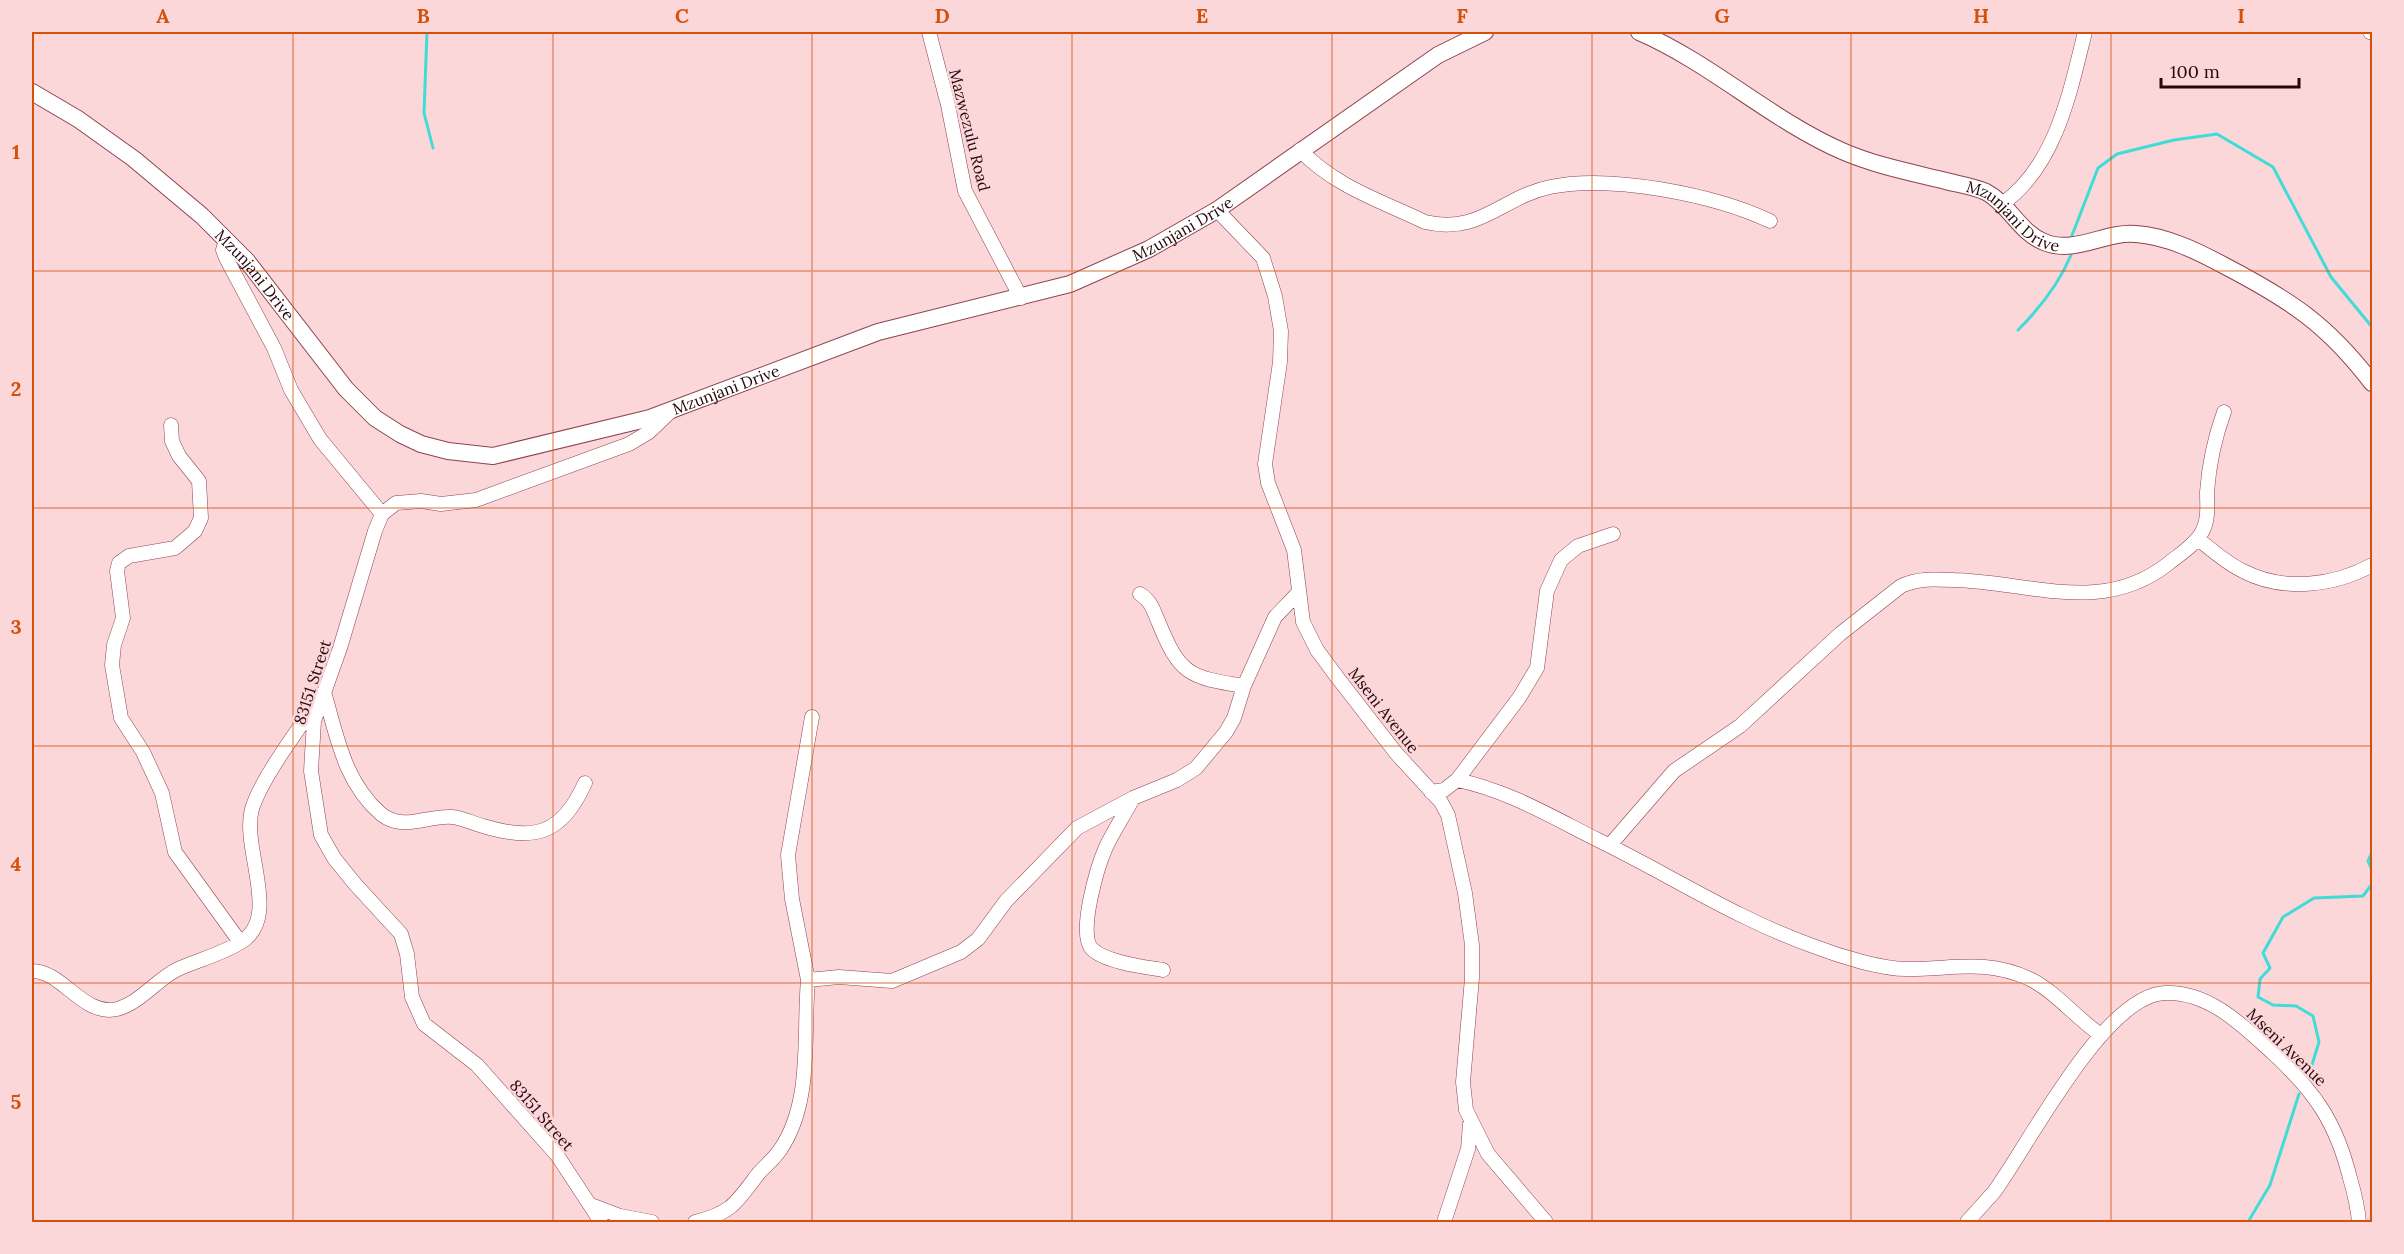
<svg xmlns="http://www.w3.org/2000/svg" width="2404" height="1254" viewBox="0 0 2404 1254" font-family="Lora,serif">
	<style>
		.lines { fill: none; stroke-linecap: round; stroke-linejoin: round }
		.stream { stroke: #41dcd7; stroke-width: 3 }
		.minor-casing { stroke: #8d434f; stroke-width: 15 }
		.major-casing { stroke: #8d434f; stroke-width: 18 }
		.minor { stroke: #fff; stroke-width: 14 }
		.major { stroke: #fff; stroke-width: 16 }
		.grid { fill: none; stroke: #d4510c; stroke-width: 1.5; stroke-opacity: 0.55 }
		.labels { text-anchor: middle; stroke-width: 5; stroke-linejoin: round; paint-order: stroke }
		.street-label { font-size: 16px; fill: #25070d; stroke: #fbd7da }
		.neatline { fill: none; stroke: #d4510c; stroke-width: 2 }
		.grid-label { font-size: 20px; text-anchor: middle; font-weight: bold; fill: #d4510c }
	</style>
	<rect width="100%" height="100%" fill="#fbd7da"/>
	<g class="lines">
		<!-- stream -->
		<path class="stream" d="M427 32 424 113 433 148
			M2071 238 2098 168 2117 154 2174 140 2217 134 2273 167 2331 277 2372 327
			M2018 330C2040 308 2059 284 2071 255
			M2372 852 2368 861 2372 870
			M2307 1081 2319 1042 2313 1016 2296 1006 2273 1005 2258 997 2260 979 2270 968 2263 953 2283 917 2314 898 2363 896 2372 884
			M2248 1222 2270 1185 2299 1094"/>
		<defs>
			<path id="minor" d="M929 32 948 105 965 191 1021 298
				M2370 32 2372 33
				M1300 150C1336 187 1379 200 1425 222 1480 235 1502 197 1550 187 1610 174 1715 195 1770 221
				M2002 204C2056 166 2070 92 2085 32
				M1217 210 1263 258 1275 296 1281 331 1280 362 1265 464 1268 483 1294 550 1303 622 1317 650 1337 677 1396 753 1441 802 1448 815 1465 893 1472 945V978L1463 1082 1466 1110 1488 1154 1546 1222
				M226 240 223 250 226 258 274 348 291 390 320 439 382 514
				M171 425 172 441 179 456 199 481 201 518 195 531 175 548 129 556 119 563 117 571 123 618 114 645 112 665 121 718 143 752 162 793 175 852 240 942
				M2198 539C2212 550 2226 563 2243 571 2283 592 2334 586 2372 565
				M1140 594C1151 601 1153 609 1158 621 1180 675 1188 677 1244 686
				M1457 780 1519 698 1537 668 1547 591 1561 560 1578 546 1613 534
				M1431 792 1444 790 1457 780C1507 790 1552 817 1598 840 1670 875 1737 919 1813 946 1839 956 1883 970 1910 969 1954 969 1986 959 2030 979 2056 992 2077 1019 2101 1035
				M1133 798C1125 814 1114 830 1106 847 1098 865 1077 934 1092 949 1105 962 1145 967 1163 970
				M1610 845 1674 771 1740 726 1840 634 1901 586C1918 578 1935 579 1954 580 2030 582 2103 616 2169 563 2180 554 2195 545 2202 532 2209 520 2207 505 2207 492 2209 465 2215 437 2224 412
				M32 971C63 971 83 1017 117 1009 140 1003 157 979 178 969 198 960 222 954 241 942 282 917 241 849 252 809 262 776 304 722 324 692 337 736 344 782 381 814 404 832 427 815 452 817 463 818 472 823 483 826 535 842 562 834 585 783
				M808 980 792 899 788 855 812 717
				M591 1205 620 1216 652 1222
				M601 1222 557 1155 477 1065 424 1024 412 997 407 954 401 934 355 884 334 858 321 835 311 771 314 721 340 648 375 531 382 514 396 503 421 501 441 504 476 500 629 444 649 432 671 411
				M695 1222C732 1213 736 1203 758 1174 765 1166 774 1159 780 1150 813 1102 803 1035 808 980L839 977 892 981 961 952 978 939 1006 901 1077 828 1133 798 1177 780 1196 768 1226 732 1234 718 1244 686 1275 617 1299 592
				M1444 1222 1468 1149 1470 1124
				M1967 1222C1976 1212 1985 1202 1994 1192 2028 1146 2104 995 2165 993 2209 991 2243 1026 2273 1053 2315 1092 2336 1122 2350 1178 2354 1192 2358 1208 2359 1222"/>
			<g id="major">
				<path id="s1" d="M1639 32C1711 63 1771 120 1842 151 1874 165 1909 172 1942 180 1956 184 1973 186 1986 192 2009 204 2019 232 2044 242 2075 255 2105 231 2136 234 2167 236 2199 252 2225 266 2290 300 2327 324 2372 383"/>
				<path id="s2" d="M32 92 78 119 134 159 202 216 247 261 346 389 375 418 400 434 421 444 448 451 493 456 650 418 878 332 1070 284 1149 249 1217 210 1438 55 1485 32"/>
			</g>
		</defs>
		<!-- minor casing -->
		<use href="#minor" class="minor-casing"/>
		<!-- major casing -->
		<use href="#major" class="major-casing"/>
		<!-- minor -->
		<use href="#minor" class="minor"/>
		<!-- major -->
		<use href="#major" class="major"/>
	</g>
	<!-- grid -->
	<path class="grid" d="M293 32V1222M553 32V1222M812 32V1222M1072 32V1222M1332 32V1222M1592 32V1222M1851 32V1222M2111 32V1222M32 271H2372M32 508H2372M32 746H2372M32 983H2372"/>
	<g class="labels">
		<!-- street labels -->
		<g class="street-label">
			<text transform="translate(970 130) rotate(76)" y="6">Mazwezulu Road</text>
			<text dy="6" stroke="none"><textPath href="#s1" startOffset="422">Mzunjani Drive</textPath></text>
			<text dy="6" stroke="none"><textPath href="#s2" startOffset="1332">Mzunjani Drive</textPath></text>
			<text dy="6" stroke="none"><textPath href="#s2" startOffset="290">Mzunjani Drive</textPath></text>
			<text dy="6" stroke="none"><textPath href="#s2" startOffset="846">Mzunjani Drive</textPath></text>
			<text transform="translate(312 682) rotate(-72)" y="6">83151 Street</text>
			<text transform="translate(1384 710) rotate(52)" y="6">Mseni Avenue</text>
			<text transform="translate(2287 1047) rotate(44)" y="6">Mseni Avenue</text>
			<text transform="translate(542 1115) rotate(49)" y="6">83151 Street</text>
		</g>
	</g>
	<!-- border -->
	<rect width="2404" height="1254" fill="none" stroke="#fbd7da" stroke-width="66"/>
	<!-- scale -->
	<path d="M2161 78v9h138v-9" fill="none" stroke="#25070d" stroke-width="3"/>
	<text x="2170" y="78" font-size="18" fill="#25070d" stroke="#fbd7da" stroke-width="4.5" paint-order="stroke">100 m</text>
	<rect x="33" y="33" width="2338" height="1188" class="neatline"/>
	<g class="grid-label">
		<text x="163" y="23">A</text>
		<text x="423" y="23">B</text>
		<text x="682" y="23">C</text>
		<text x="942" y="23">D</text>
		<text x="1202" y="23">E</text>
		<text x="1462" y="23">F</text>
		<text x="1722" y="23">G</text>
		<text x="1981" y="23">H</text>
		<text x="2241" y="23">I</text>
		<text x="16" y="159">1</text>
		<text x="16" y="396">2</text>
		<text x="16" y="634">3</text>
		<text x="16" y="871">4</text>
		<text x="16" y="1109">5</text>
	</g>
</svg>
